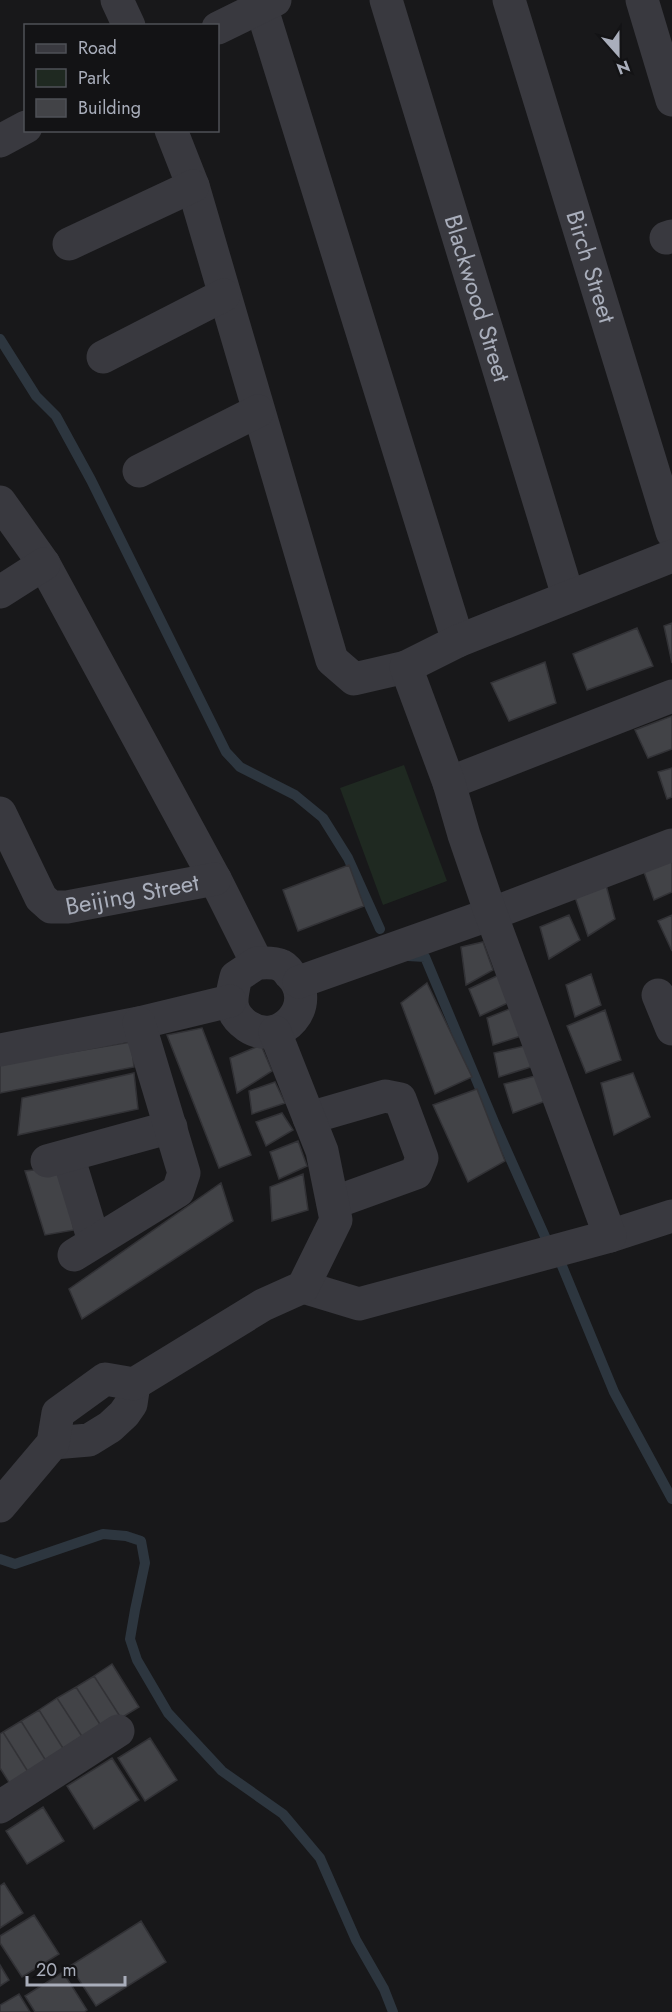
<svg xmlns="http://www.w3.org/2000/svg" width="672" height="2012" viewBox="0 0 672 2012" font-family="Jost,sans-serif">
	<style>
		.green { fill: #1f2921 }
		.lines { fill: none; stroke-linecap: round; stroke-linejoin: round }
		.stream { stroke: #2d363f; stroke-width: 10 }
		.building { fill: #424347; stroke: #323236; stroke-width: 1.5 }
		.street { stroke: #39393f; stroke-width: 33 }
		.labels { text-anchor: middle; stroke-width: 4.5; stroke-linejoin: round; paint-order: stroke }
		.street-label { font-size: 24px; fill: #a9aebb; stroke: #131315 }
	</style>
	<rect width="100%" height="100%" fill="#18181a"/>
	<!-- green -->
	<path class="green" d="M404 765 447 881 383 905 340 788Z"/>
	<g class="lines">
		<!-- stream -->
		<path class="stream" d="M0 339 36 396 56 416 91 480 226 752 240 767 295 795 323 818 348 858 380 929
			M408 956 425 957 494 1122 547 1241
			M560 1261 614 1392 672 1499
			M0 1559 15 1564 103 1534 126 1536 141 1541 145 1563 135 1610 130 1639 137 1660 168 1713 222 1771 283 1814 320 1858 356 1940 384 1989 393 2012"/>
	</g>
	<!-- building -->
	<path class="building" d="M672 623V663L664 626Z
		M637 628 653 666 587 690 573 654Z
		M545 662 556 703 509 721 491 683Z
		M672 716V749L648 758 635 730Z
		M672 768V797L667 799 658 772Z
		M672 860V892L654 900 644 872Z
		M349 865 364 906 298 931 283 890Z
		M606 885 615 919 588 936 575 897Z
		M569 915 580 940 549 959 540 927Z
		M672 915V951L658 921Z
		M483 942 493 970 466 985 461 947Z
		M501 974 512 1001 480 1016 469 989Z
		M591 974 601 1005 575 1017 566 985Z
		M427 983 472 1077 435 1094 401 1003Z
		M512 1008 524 1035 493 1045 487 1018Z
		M605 1010 621 1060 586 1073 567 1026Z
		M202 1028 251 1155 219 1168 167 1035Z
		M131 1042 134 1067 0 1093V1064Z
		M261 1045 272 1071 237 1093 230 1058Z
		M529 1045 537 1065 499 1077 494 1053Z
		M134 1073 138 1109 18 1135 22 1098Z
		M633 1073 650 1117 614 1135 601 1083Z
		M543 1074 548 1100 513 1113 504 1084Z
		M275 1082 285 1103 252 1114 249 1091Z
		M477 1089 505 1161 468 1182 433 1105Z
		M282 1113 293 1130 266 1146 256 1122Z
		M298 1141 307 1166 279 1179 270 1152Z
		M60 1167 74 1230 45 1235 25 1171Z
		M303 1174 308 1210 272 1221 270 1187Z
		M221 1183 233 1221 82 1319 69 1289Z
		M112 1664 139 1707 121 1718 94 1676Z
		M94 1676 121 1718 103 1729 76 1687Z
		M76 1687 103 1729 85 1741 57 1698Z
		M57 1698 85 1741 66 1753 39 1710Z
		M39 1710 66 1753 48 1764 21 1721Z
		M21 1721 48 1764 30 1775 3 1732Z
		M3 1732 30 1775 12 1787 0 1768V1734Z
		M150 1738 177 1780 145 1801 118 1758Z
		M112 1758 139 1800 94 1829 67 1786Z
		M43 1807 64 1841 27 1864 6 1831Z
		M4 1883 23 1913 0 1928V1886Z
		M34 1915 59 1954 22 1977 0 1943V1936Z
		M141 1921 166 1962 96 2006 70 1966Z
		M0 1965 9 1980 0 1986Z
		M63 1972 87 2010 84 2012H35L25 1996Z
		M19 1994 30 2012H0V2005Z"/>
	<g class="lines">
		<!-- street -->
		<g class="street">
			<path d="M117 0 129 26"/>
			<path id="s1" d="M386 0 568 596"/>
			<path id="s2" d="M509 0 672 532"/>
			<path d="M642 0 672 100"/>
			<path d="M261 6 458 641"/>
			<path d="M218 28 275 0"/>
			<path d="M171 130 193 186 332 660 354 679 406 667"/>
			<path d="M0 141 26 127"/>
			<path d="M666 238 672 236"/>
			<path d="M69 244 193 186"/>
			<path d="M103 357 224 295"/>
			<path d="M139 471 258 411"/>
			<path d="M0 502 44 564 215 879 257 963"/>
			<path d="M0 592 44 564"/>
			<path d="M449 783 672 696"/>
			<path id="s3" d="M0 813 41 898 51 907H67L215 879"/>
			<path d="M257 963C264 963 274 962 280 965 284 966 288 971 290 974 320 1003 281 1049 247 1026 227 1012 231 998 236 977Z"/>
			<path d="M299 982 491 914 672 845"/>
			<path d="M658 995 672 1029"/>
			<path d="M0 1050 139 1023 230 1001"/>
			<path d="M309 1118 385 1096 400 1099 422 1158 416 1173 333 1203"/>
			<path d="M68 1156 94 1241"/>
			<path d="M47 1161 171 1127"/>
			<path d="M610 1236 672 1216"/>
			<path d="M74 1255 178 1191 184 1173 139 1023"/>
			<path d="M303 1287 359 1304 610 1236 491 914 464 835 449 783 406 667 458 641 672 556"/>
			<path d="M53 1443 89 1440 110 1427 124 1414 131 1404 134 1384"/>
			<path d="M0 1506 53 1443 58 1413 105 1379 134 1384 263 1305 303 1287 336 1220 322 1151 275 1032"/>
			<path d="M0 1807 118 1731"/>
		</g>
	</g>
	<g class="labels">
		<!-- street labels -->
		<g class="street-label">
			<text dy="8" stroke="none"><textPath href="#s2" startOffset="279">Birch Street</textPath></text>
			<text dy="8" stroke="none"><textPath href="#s1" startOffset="312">Blackwood Street</textPath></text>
			<text dy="8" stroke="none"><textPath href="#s3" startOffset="190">Beijing Street</textPath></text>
		</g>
	</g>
	<!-- legend -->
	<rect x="24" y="24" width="195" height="108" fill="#131315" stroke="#4f5157" stroke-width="1.5"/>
	<rect x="36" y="44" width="30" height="9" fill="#39393f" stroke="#4f5157" stroke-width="1.5"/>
	<text x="78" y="54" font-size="18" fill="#a9aebb">Road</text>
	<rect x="36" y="69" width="30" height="18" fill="#1f2921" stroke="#4f5157" stroke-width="1.5"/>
	<text x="78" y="84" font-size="18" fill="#a9aebb">Park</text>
	<rect x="36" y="99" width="30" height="18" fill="#424347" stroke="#4f5157" stroke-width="1.5"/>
	<text x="78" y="114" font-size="18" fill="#a9aebb">Building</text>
	<!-- north arrow -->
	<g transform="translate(618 54) rotate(159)" stroke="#131315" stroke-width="4.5" paint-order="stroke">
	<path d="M0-4.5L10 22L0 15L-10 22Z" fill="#a9aebb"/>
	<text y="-9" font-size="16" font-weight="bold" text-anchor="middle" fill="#a9aebb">N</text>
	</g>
	<!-- scale -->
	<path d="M27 1976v9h98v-9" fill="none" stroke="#a9aebb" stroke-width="3"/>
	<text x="36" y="1976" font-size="18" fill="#a9aebb" stroke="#131315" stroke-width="4.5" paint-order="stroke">20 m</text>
</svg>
